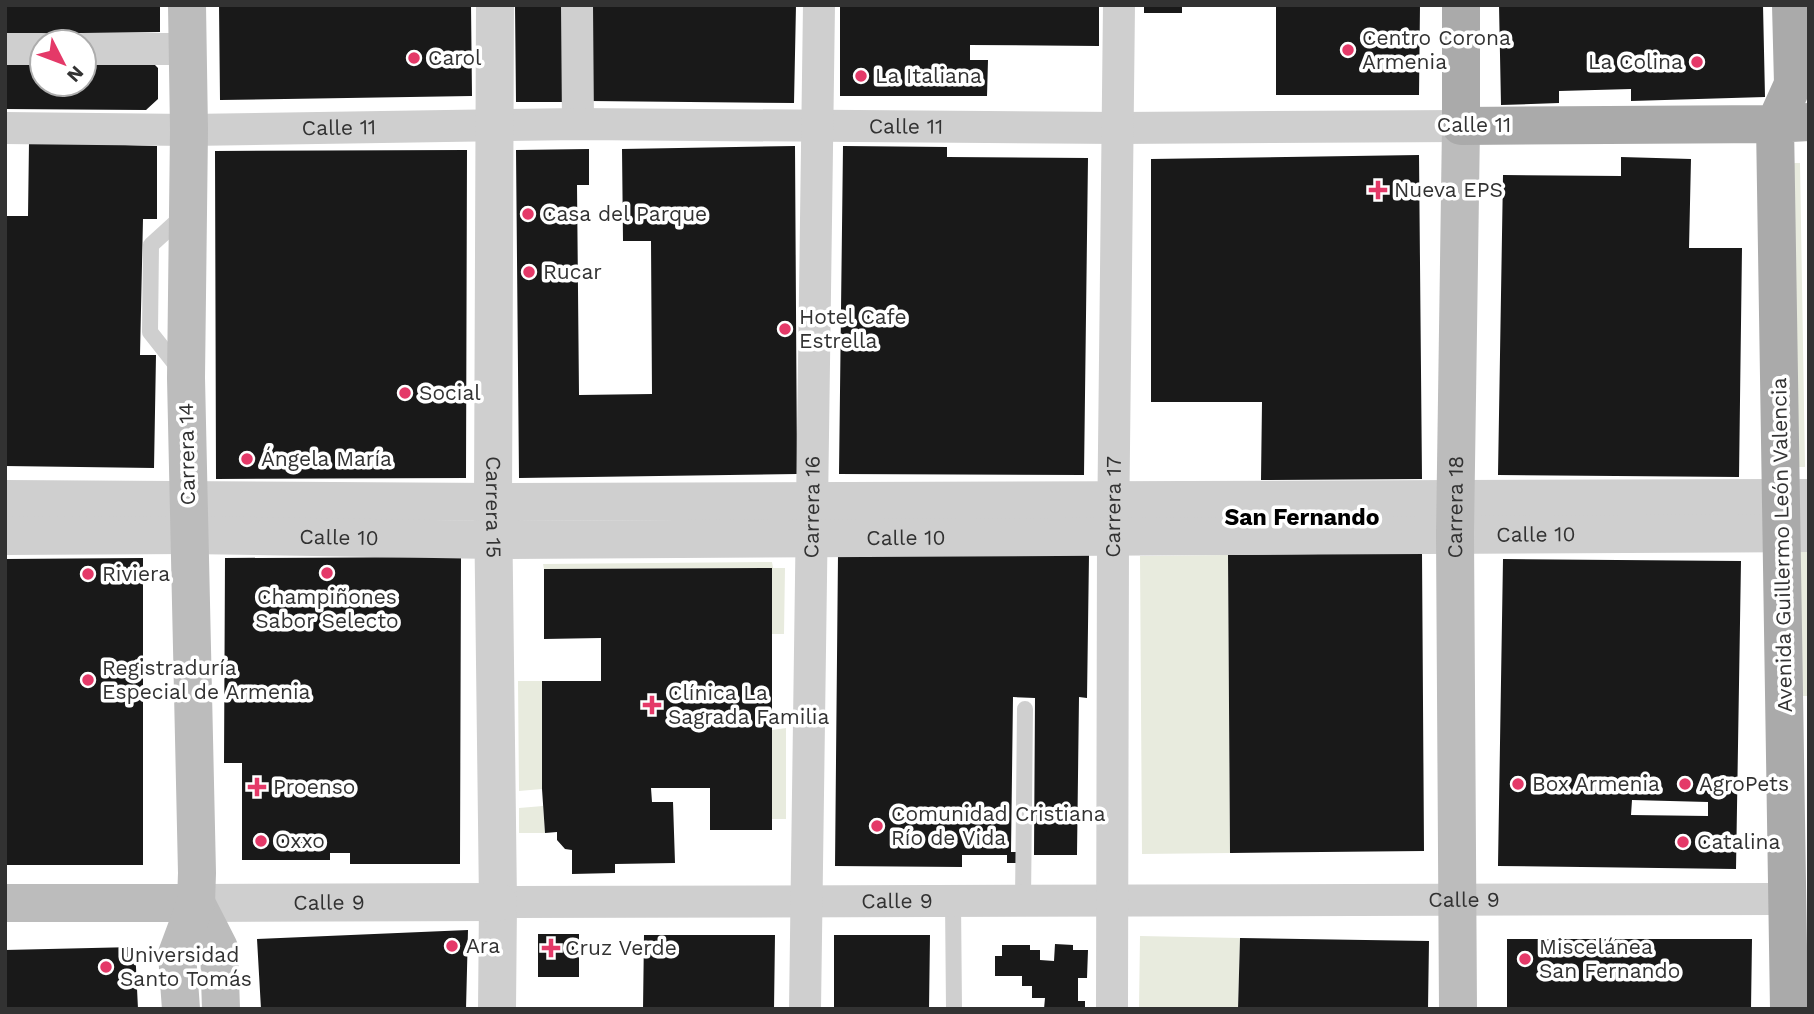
<svg xmlns="http://www.w3.org/2000/svg" width="1814" height="1014" viewBox="0 0 1814 1014" font-family="'Work Sans',sans-serif">
	<style>
		.green { fill: #e8ebde }
		.building { fill: #191919; fill-rule: evenodd }
		.lines { fill: none; stroke-linecap: round; stroke-linejoin: round }
		.service { stroke: #cfcfcf; stroke-width: 16 }
		.minor { stroke: #cfcfcf; stroke-width: 32 }
		.tertiary { stroke: #cfcfcf; stroke-width: 38 }
		.secondary { stroke: #bcbcbc; stroke-width: 38 }
		.primary { stroke: #aaa; stroke-width: 38 }
		.poi-dot { fill: #e43968; stroke: #fff; stroke-width: 2.5 }
		.labels { text-anchor: middle; stroke-width: 7; stroke-linejoin: round; paint-order: stroke }
		.poi-label { font-size: 21px; fill: #323232; stroke: #fff; text-anchor: start }
		.street-label { font-size: 21px; fill: #323232; stroke: #fff }
		.neighbourhood-label { font-size: 23px; font-weight: bold; fill: #000; stroke: #fff }
	</style>
	<rect width="100%" height="100%" fill="#fff"/>
	<!-- green -->
	<path class="green" d="M1793 163H1800L1805 467H1797Z
		M1799 548H1809V696H1801Z
		M1228 555 1230 853 1142 854 1140 556Z
		M772 562 773 568H785L784 634H772V568L544 569 543 564Z
		M518 681H542V789L519 791Z
		M786 728V819H772V730Z
		M543 806 545 833H519V808Z
		M1140 936 1240 938 1238 1009H1139Z"/>
	<!-- building -->
	<path class="building" d="M5 5H160V32L5 34Z
		M219 5H471L472 96 220 100Z
		M515 5H568V102H516Z
		M591 5H796L794 103 590 101Z
		M840 5H1099V46L970 45V60H988L987 96H840Z
		M1144 5H1182V13H1144Z
		M1276 5H1420L1419 95H1276Z
		M1499 5H1763L1765 97 1631 101V89L1559 91V103L1501 105Z
		M5 61H42V84H84V61H151L158 68V99L146 110 5 109Z
		M29 142 157 146V219H143L140 355H156L154 468 5 466V216H28Z
		M795 146 797 474 519 478 516 150 589 149V185H577L579 395 652 394 651 241H623L622 149Z
		M843 146 947 147V157L1088 158 1084 475 839 474Z
		M467 150 466 478 216 479 215 151Z
		M1419 155 1422 479 1261 480 1262 402H1151V159Z
		M1621 157 1691 159 1689 248H1742L1739 477 1498 475 1503 175 1621 176Z
		M1422 553 1424 851 1230 853 1228 555Z
		M838 554 1089 555 1087 698 1079 697 1077 855H1034L1035 698 1013 697 1011 852H1018V863H1007V855H962V867L835 866Z
		M461 557 460 864H350V853H330V860H242V763H224L225 558Z
		M143 558V865H5V559Z
		M1503 559 1741 561 1736 869 1498 866ZM1632 800 1708 802V816L1631 815Z
		M772 568V830H710V788H651L652 802H673L675 863 615 864V873L572 874V850L565 849 557 840V832L545 833 542 789V681H601V638L544 639V569Z
		M468 930 466 1009H261L257 939Z
		M538 934H579V977H538Z
		M644 935H775L774 1009H643Z
		M834 935H930L929 1009H834Z
		M1240 938 1429 941 1428 1009H1238Z
		M1507 939H1752L1751 1009H1507Z
		M1055 944 1073 945V950H1088L1087 978H1078V1001H1085V1009H1044L1045 998H1032V986H1022V976H995V956H1002V945H1030V950H1040V960L1054 961Z
		M135 947 138 1009H5V950Z"/>
	<g class="lines">
		<!-- service -->
		<path class="service" d="M180 370 150 332 151 245 184 215
			M953 901 954 1009
			M1023 901 1025 709"/>
		<!-- minor -->
		<g class="minor">
			<path d="M577 5 578 124"/>
			<path d="M5 49H42"/>
			<path d="M84 49H188"/>
			<path id="s1" d="M5 128 189 130 578 124 1118 128 1461 126"/>
			<path id="s2" d="M498 902 1787 899"/>
			<path id="s3" d="M805 1009 819 5"/>
			<path id="s4" d="M1112 1009 1113 536 1119 5"/>
		</g>
		<!-- tertiary -->
		<g class="tertiary">
			<path id="s5" d="M495 5 493 502 498 902 497 1009"/>
			<path d="M5 499 493 502 1809 498"/>
			<path id="s6" d="M5 536 188 535 494 540 1809 533"/>
			<path id="s7" d="M196 903 498 902"/>
		</g>
		<!-- secondary -->
		<g class="secondary">
			<path d="M5 903H196"/>
			<path d="M196 903 219 948 221 1009"/>
			<path d="M181 1009 177 954 196 903 197 873 186 378 189 130 187 5"/>
			<path id="s8" d="M1458 1009 1455 534 1461 126"/>
		</g>
		<!-- primary -->
		<path class="primary" d="M1461 5V126L1775 124 1809 122
			M1789 1009 1775 124 1793 84 1791 5"/>
	</g>
	<!-- markers -->
	<g class="poi-dot">
		<circle cx="1348" cy="50" r="7"/>
		<circle cx="414" cy="58" r="7"/>
		<circle cx="1697" cy="62" r="7"/>
		<circle cx="861" cy="76" r="7"/>
		<path d="M1374.5 179.5h7v7h7v7h-7v7h-7v-7h-7v-7h7z"/>
		<circle cx="528" cy="214" r="7"/>
		<circle cx="529" cy="272" r="7"/>
		<circle cx="785" cy="329" r="7"/>
		<circle cx="405" cy="393" r="7"/>
		<circle cx="247" cy="459" r="7"/>
		<circle cx="327" cy="573" r="7"/>
		<circle cx="88" cy="574" r="7"/>
		<circle cx="88" cy="680" r="7"/>
		<path d="M648.5 694.5h7v7h7v7h-7v7h-7v-7h-7v-7h7z"/>
		<circle cx="1518" cy="784" r="7"/>
		<circle cx="1685" cy="784" r="7"/>
		<path d="M253.5 776.5h7v7h7v7h-7v7h-7v-7h-7v-7h7z"/>
		<circle cx="877" cy="826" r="7"/>
		<circle cx="261" cy="841" r="7"/>
		<circle cx="1683" cy="842" r="7"/>
		<circle cx="452" cy="946" r="7"/>
		<path d="M547.5 937.5h7v7h7v7h-7v7h-7v-7h-7v-7h7z"/>
		<circle cx="1525" cy="959" r="7"/>
		<circle cx="106" cy="967" r="7"/>
	</g>
	<g class="labels">
		<!-- poi labels -->
		<g class="poi-label">
			<text x="1362" y="45">Centro Corona<tspan x="1362" dy="24">Armenia</tspan></text>
			<text x="428" y="65">Carol</text>
			<text x="1683" y="69" text-anchor="end">La Colina</text>
			<text x="875" y="83">La Italiana</text>
			<text x="1394" y="197">Nueva EPS</text>
			<text x="542" y="221">Casa del Parque</text>
			<text x="543" y="279">Rucar</text>
			<text x="799" y="324">Hotel Cafe<tspan x="799" dy="24">Estrella</tspan></text>
			<text x="419" y="400">Social</text>
			<text x="261" y="466">Ángela María</text>
			<text x="102" y="581">Riviera</text>
			<text x="327" y="604" text-anchor="middle">Champiñones<tspan x="327" dy="24">Sabor Selecto</tspan></text>
			<text x="102" y="675">Registraduría<tspan x="102" dy="24">Especial de Armenia</tspan></text>
			<text x="668" y="700">Clínica La<tspan x="668" dy="24">Sagrada Familia</tspan></text>
			<text x="1532" y="791">Box Armenia</text>
			<text x="1699" y="791">AgroPets</text>
			<text x="273" y="794">Proenso</text>
			<text x="891" y="821">Comunidad Cristiana<tspan x="891" dy="24">Río de Vida</tspan></text>
			<text x="275" y="848">Oxxo</text>
			<text x="1697" y="849">Catalina</text>
			<text x="466" y="953">Ara</text>
			<text x="1539" y="954">Miscelánea<tspan x="1539" dy="24">San Fernando</tspan></text>
			<text x="565" y="955">Cruz Verde</text>
			<text x="120" y="962">Universidad<tspan x="120" dy="24">Santo Tomás</tspan></text>
		</g>
		<!-- street labels -->
		<g class="street-label">
			<text x="1474" y="132">Calle 11</text>
			<text dy="7" stroke="none"><textPath href="#s1" startOffset="901">Calle 11</textPath></text>
			<text dy="7" stroke="none"><textPath href="#s1" startOffset="334">Calle 11</textPath></text>
			<text transform="translate(187 454) rotate(-91)" y="7">Carrera 14</text>
			<text dy="7" stroke="none"><textPath href="#s5" startOffset="502">Carrera 15</textPath></text>
			<text dy="7" stroke="none"><textPath href="#s3" startOffset="502">Carrera 16</textPath></text>
			<text dy="7" stroke="none"><textPath href="#s4" startOffset="502">Carrera 17</textPath></text>
			<text dy="7" stroke="none"><textPath href="#s8" startOffset="502">Carrera 18</textPath></text>
			<text dy="7" stroke="none"><textPath href="#s6" startOffset="1531">Calle 10</textPath></text>
			<text dy="7" stroke="none"><textPath href="#s6" startOffset="901">Calle 10</textPath></text>
			<text dy="7" stroke="none"><textPath href="#s6" startOffset="334">Calle 10</textPath></text>
			<text transform="translate(1782 545) rotate(-91)" y="7">Avenida Guillermo León Valencia</text>
			<text dy="7" stroke="none"><textPath href="#s2" startOffset="966">Calle 9</textPath></text>
			<text dy="7" stroke="none"><textPath href="#s2" startOffset="399">Calle 9</textPath></text>
			<text dy="7" stroke="none"><textPath href="#s7" startOffset="133">Calle 9</textPath></text>
		</g>
		<!-- neighbourhood labels -->
		<g class="neighbourhood-label">
			<text x="1302" y="525">San Fernando</text>
		</g>
	</g>
	<!-- border -->
	<rect width="1814" height="1014" fill="none" stroke="#323232" stroke-width="14"/>
	<!-- north arrow -->
	<g transform="translate(63 63) rotate(132)"><circle r="33" fill="#ffffff" stroke="#adadad" stroke-width="2"/>
	<path d="M0-5L12 26L0 18L-12 26Z" fill="#e43968"/>
	<text y="-10" font-size="19" font-weight="bold" text-anchor="middle" fill="#323232">N</text>
	</g>
</svg>
